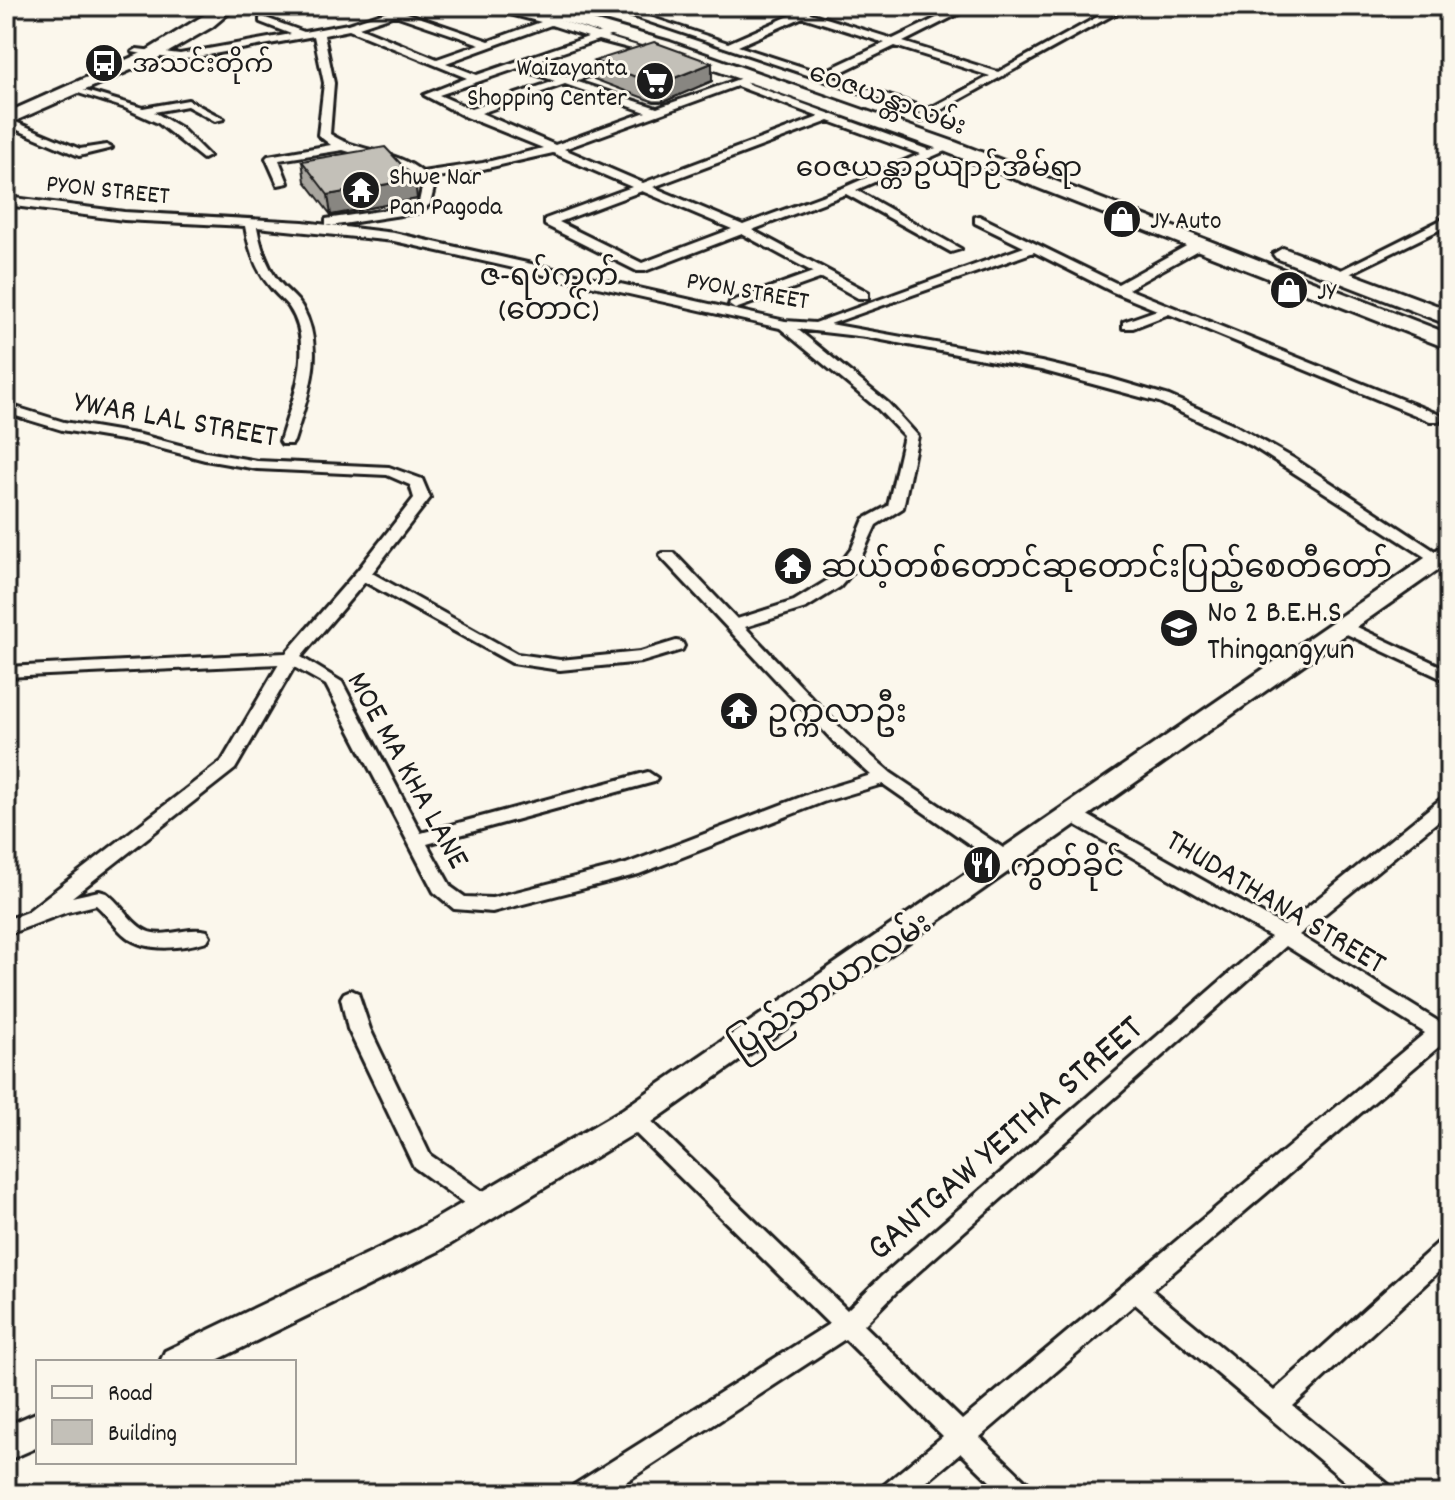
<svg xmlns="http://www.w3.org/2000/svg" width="1455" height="1500" viewBox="0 0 1455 1500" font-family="Dekko,'Noto Sans Myanmar',sans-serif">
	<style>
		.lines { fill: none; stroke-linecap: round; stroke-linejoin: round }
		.street-casing { stroke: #1c1c1c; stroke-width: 6 }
		.secondary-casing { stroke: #1c1c1c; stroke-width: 6 }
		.primary-casing { stroke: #1c1c1c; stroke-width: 6 }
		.street { fill: #fbf7ec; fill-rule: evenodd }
		.secondary { fill: #fbf7ec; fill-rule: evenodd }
		.primary { fill: #fbf7ec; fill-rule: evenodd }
		.rail-casing { stroke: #1c1c1c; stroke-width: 6 }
		.rail { stroke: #fbf7ec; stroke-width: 4; stroke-dasharray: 11; stroke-linecap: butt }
		.wall { fill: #a8a59e; stroke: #1c1c1c; stroke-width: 2 }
		.shaded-wall { fill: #888681; stroke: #1c1c1c; stroke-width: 2 }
		.building { fill: #c3c0b8; stroke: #1c1c1c; stroke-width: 2 }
		.labels { text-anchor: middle; stroke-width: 6; stroke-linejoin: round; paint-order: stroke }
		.far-poi-label { font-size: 26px; fill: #1c1c1c; stroke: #fbf7ec; text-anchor: start }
		.far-street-label { font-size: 26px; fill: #1c1c1c; stroke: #fbf7ec }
		.far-neighbourhood-label { font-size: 28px; fill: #1c1c1c; stroke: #fbf7ec }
		.far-quarter-label { font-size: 30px; fill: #1c1c1c; stroke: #fbf7ec }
		.street-label { font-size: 32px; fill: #1c1c1c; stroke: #fbf7ec }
		.poi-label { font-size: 32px; fill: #1c1c1c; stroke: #fbf7ec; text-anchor: start }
		.near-street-label { font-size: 38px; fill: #1c1c1c; stroke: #fbf7ec }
	</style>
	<rect width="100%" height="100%" fill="#fbf7ec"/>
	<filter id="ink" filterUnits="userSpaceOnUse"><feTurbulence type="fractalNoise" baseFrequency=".0125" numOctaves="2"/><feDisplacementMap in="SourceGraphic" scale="16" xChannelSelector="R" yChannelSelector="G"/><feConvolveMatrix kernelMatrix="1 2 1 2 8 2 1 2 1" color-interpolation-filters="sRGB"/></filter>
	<g filter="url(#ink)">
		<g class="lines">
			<defs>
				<path id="street" d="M403 6H417L404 12 489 41 541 22 479 6 514 8 557 19 597 33 617 29V33L607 37 651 50V54L598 40 528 64 565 77 620 61V65L575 81 657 108 753 74 757 75V79L746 83 929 150 952 144V148L856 190 961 249 951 252 846 194 752 230 868 292V298H858L822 278 735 309 729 305 730 302 813 272 742 234 645 271H637L545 225V219L632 187 553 153 483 169 427 179 434 188 430 204 420 212 330 226 326 225V219L413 206 419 202 422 188 401 167 343 150 279 160 288 183 278 185 266 158 268 156 331 145 318 135 324 83 314 36 180 60 132 52 137 49 180 54 291 34 260 22V18L263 17 304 32 348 24ZM395 15 480 44 437 59 359 27ZM551 25 588 37 477 75 446 63ZM349 30 467 78 424 95 464 116 543 148 483 163 422 172C395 149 359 153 330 134L334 83 324 35ZM518 68 555 81 471 109 439 95ZM565 84 646 112 555 145 481 113ZM737 86 819 117 643 183 564 149ZM829 121 920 154 843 188 743 225 653 187ZM642 191 732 229 642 263 559 222Z
					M602 6H617L728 43 794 14 774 6 809 10 810 13 893 39 961 6H974L903 42 998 72 1117 6H1129L921 121 916 118 921 113ZM803 17 885 43 821 73 738 46ZM895 46 990 76 929 109 831 77Z
					M72 87 143 108 188 100 224 119 215 121 187 106 154 112 181 128 209 156 203 159 158 123 125 108 72 91Z
					M6 118 80 149 106 145 112 148 79 156 6 125Z
					M6 197 124 212 303 222 394 233 785 321 815 323 1024 247 975 223V217L979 216 1118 284 1197 240H1205V246L1128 289 1440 415V421H1430L1169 314 1133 328H1123V322L1157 310 1113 292 1034 252 830 324 1041 362 1108 378 1169 396 1231 423 1293 458 1447 559 1445 562H1433L1252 446 1159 402 1041 370 866 337 797 329 888 403 918 436 903 508 876 525 856 568 840 587 806 608 745 627 846 734 891 773 1015 856 1018 861 1015 866H1001L883 784 823 802 639 874 492 912 454 909 434 892 326 685 294 667 235 769 72 897 99 891 106 893C121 903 132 926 149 932 168 938 188 926 207 931L210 936 207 941C184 948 148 953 127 937 115 928 108 915 96 905L67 912 6 935V920L27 912 222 761 279 664 6 677V667L286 653 357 571 414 498 410 485 387 475 257 469 205 460 140 443 62 430 6 413V404L64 422 141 435 206 452 257 461 389 467 422 479 430 498 372 573 517 654 560 660 640 652 676 641 682 642 684 646 682 650 642 662 560 670 512 663 365 582 301 657 342 682 421 833 648 772 657 778 654 782 427 844 451 887 465 897 492 898 626 864 809 794 871 775 834 742 660 556 662 553H674L737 619 794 601 828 580 852 548 864 519 888 506 904 436 878 409 780 328 394 241 257 227C261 248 267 268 281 284 288 292 297 298 302 307 327 350 307 398 294 441L292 444H282L280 441C292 401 316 347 289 307 284 301 277 295 272 289 256 271 249 250 245 226L124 220 6 205Z
					M1449 216V225L1341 278 1331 275Z
					M1342 620 1449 670V682L1336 629 1334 625Z
					M1449 796V812L1299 935 1449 1028V1046L1442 1044 1152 1290 1274 1391 1441 1240 1449 1237V1262L1293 1406 1389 1485 1393 1494H1360L1135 1304 980 1437 1030 1485 1034 1494H1003L961 1453 912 1494H880L884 1485 943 1436 845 1339 607 1494H570L574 1485 829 1324 626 1124 623 1118 626 1112 634 1109 642 1112 847 1310 882 1276 1271 937 1066 819 1064 815 1066 811H1080L1284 926 1442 798ZM1286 946 1425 1033 962 1420 864 1325 898 1290Z
					M351 990 358 993 370 1029 430 1155 495 1200 499 1207 495 1214 487 1216 479 1214 414 1167 348 1029 341 998 344 993Z"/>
				<path id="secondary" d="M1449 545V562L645 1127 439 1251 213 1362H160L165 1351 415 1231 623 1109 1441 547Z
					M38 1412V1447L6 1461V1426Z"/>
				<path id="primary" d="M219 6H237L212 27 158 58 6 125V113L146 51Z
					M519 6H544L670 42 955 142 1449 334V349L941 150 658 50 521 9Z
					M1283 248 1449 310V325L1276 258 1273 254Z"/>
			</defs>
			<!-- street casing -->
			<use href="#street" class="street-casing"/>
			<!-- secondary casing -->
			<use href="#secondary" class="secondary-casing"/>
			<!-- primary casing -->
			<use href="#primary" class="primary-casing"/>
			<!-- street -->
			<use href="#street" class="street"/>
			<!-- secondary -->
			<use href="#secondary" class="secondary"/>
			<!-- primary -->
			<use href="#primary" class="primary"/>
			<defs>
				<path id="rail" d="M1420 6 1449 13"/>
			</defs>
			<!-- rail casing -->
			<use href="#rail" class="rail-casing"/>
			<!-- rail -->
			<use href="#rail" class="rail"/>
		</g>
		<!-- wall -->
		<path class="wall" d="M594 61 712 63V81L663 102H654L594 79Z
			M302 161 415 179 417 199 331 215 305 181Z"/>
		<!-- shaded-wall -->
		<path class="shaded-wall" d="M712 63V81L663 102 662 83Z
			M415 179 417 199 331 215 328 195Z"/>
		<!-- building -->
		<path class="building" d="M654 42 712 63 662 83 654 84 594 61Z
			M385 147 415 179 328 195 302 161Z"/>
	</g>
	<!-- icons -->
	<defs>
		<symbol id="bus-disc" viewBox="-11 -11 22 22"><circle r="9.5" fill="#1c1c1c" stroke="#fbf7ec"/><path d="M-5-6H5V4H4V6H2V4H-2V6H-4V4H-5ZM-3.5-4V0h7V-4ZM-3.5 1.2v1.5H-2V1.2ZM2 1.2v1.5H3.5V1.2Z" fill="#fff"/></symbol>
		<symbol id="supermarket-disc" viewBox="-11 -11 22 22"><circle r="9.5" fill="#1c1c1c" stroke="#fbf7ec"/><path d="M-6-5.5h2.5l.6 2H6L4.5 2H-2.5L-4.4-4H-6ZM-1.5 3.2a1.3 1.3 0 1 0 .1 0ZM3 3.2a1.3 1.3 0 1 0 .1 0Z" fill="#fff"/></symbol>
		<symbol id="temple-disc" viewBox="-11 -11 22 22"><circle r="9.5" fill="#1c1c1c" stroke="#fbf7ec"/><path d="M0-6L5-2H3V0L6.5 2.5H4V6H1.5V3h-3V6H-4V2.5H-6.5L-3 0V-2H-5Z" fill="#fff"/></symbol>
		<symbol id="shop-disc" viewBox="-11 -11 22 22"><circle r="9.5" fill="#1c1c1c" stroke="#fbf7ec"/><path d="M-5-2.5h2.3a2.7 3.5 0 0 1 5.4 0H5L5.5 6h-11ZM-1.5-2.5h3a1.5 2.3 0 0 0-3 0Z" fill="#fff"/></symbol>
		<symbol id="school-disc" viewBox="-11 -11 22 22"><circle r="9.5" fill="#1c1c1c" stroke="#fbf7ec"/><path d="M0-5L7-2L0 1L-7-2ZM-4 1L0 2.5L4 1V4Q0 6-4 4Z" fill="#fff"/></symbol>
		<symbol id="restaurant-disc" viewBox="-11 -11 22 22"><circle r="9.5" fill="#1c1c1c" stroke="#fbf7ec"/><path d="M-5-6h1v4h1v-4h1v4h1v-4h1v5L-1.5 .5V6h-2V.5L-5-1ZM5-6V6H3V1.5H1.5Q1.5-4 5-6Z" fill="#fff"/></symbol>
	</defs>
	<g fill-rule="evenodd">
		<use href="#bus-disc" x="82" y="41" width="44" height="44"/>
		<use href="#supermarket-disc" x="633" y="59" width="44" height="44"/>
		<use href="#temple-disc" x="339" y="168" width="44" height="44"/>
		<use href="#shop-disc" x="1100" y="197" width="44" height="44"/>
		<use href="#shop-disc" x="1267" y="268" width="44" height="44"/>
		<use href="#temple-disc" x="771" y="544" width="44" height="44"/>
		<use href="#school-disc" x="1157" y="606" width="44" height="44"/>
		<use href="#temple-disc" x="717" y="689" width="44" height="44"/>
		<use href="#restaurant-disc" x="960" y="843" width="44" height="44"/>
	</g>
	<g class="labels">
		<!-- far-poi labels -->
		<g class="far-poi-label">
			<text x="132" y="72">အသင်းတိုက်</text>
			<text x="627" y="75" text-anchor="end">Waizayanta<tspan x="627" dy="30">Shopping Center</tspan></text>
			<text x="389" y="184">Shwe Nar<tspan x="389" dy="30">Pan Pagoda</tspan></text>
			<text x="1150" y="228">JY Auto</text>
			<text x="1317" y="299">JY</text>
		</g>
		<!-- far-street labels -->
		<g class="far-street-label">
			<text transform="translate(888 98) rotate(20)" y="9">ဝေဇယန္တာလမ်း</text>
			<text transform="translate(108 188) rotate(6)" y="9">PYON STREET</text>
			<text transform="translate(748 289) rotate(10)" y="9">PYON STREET</text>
		</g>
		<!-- far-neighbourhood labels -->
		<g class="far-neighbourhood-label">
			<text x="939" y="176">ဝေဇယန္တာဥယျာဉ်အိမ်ရာ</text>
		</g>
		<!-- far-quarter labels -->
		<g class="far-quarter-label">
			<text x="549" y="285">ဇ-ရပ်ကွက်<tspan x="549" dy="34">(တောင်)</tspan></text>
		</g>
		<!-- street labels -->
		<g class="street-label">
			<text transform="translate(176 417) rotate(10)" y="11">YWAR LAL STREET</text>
			<text transform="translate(410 769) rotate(61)" y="11">MOE MA KHA LANE</text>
			<text transform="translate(1277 900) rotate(31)" y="11">THUDATHANA STREET</text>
			<text transform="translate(830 984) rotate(-34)" y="11">ပြည်သာယာလမ်း</text>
		</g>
		<!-- poi labels -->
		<g class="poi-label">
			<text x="821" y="577">ဆယ့်တစ်တောင်ဆုတောင်းပြည့်စေတီတော်</text>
			<text x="1207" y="621">No 2 B.E.H.S<tspan x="1207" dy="37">Thingangyun</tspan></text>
			<text x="767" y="722">ဥက္ကလာဦး</text>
			<text x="1010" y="876">ကွတ်ခိုင်</text>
		</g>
		<!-- near-street labels -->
		<g class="near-street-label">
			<text transform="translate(1003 1136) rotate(-41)" y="13">GANTGAW YEITHA STREET</text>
		</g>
	</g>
	<!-- margin -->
	<rect width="1455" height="1500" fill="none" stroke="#fbf7ec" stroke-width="32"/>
	<rect x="16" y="16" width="1423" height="1468" fill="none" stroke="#1c1c1c" stroke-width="3" filter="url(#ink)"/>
	<!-- legend -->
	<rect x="36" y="1360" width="260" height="104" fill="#fbf7ec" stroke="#a29f99" stroke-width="2"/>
	<rect x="52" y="1386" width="40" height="12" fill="#fbf7ec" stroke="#a29f99" stroke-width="2"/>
	<text x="108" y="1400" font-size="24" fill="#1c1c1c">Road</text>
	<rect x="52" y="1420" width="40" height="24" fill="#c3c0b8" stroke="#a29f99" stroke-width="2"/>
	<text x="108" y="1440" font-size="24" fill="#1c1c1c">Building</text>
</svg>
